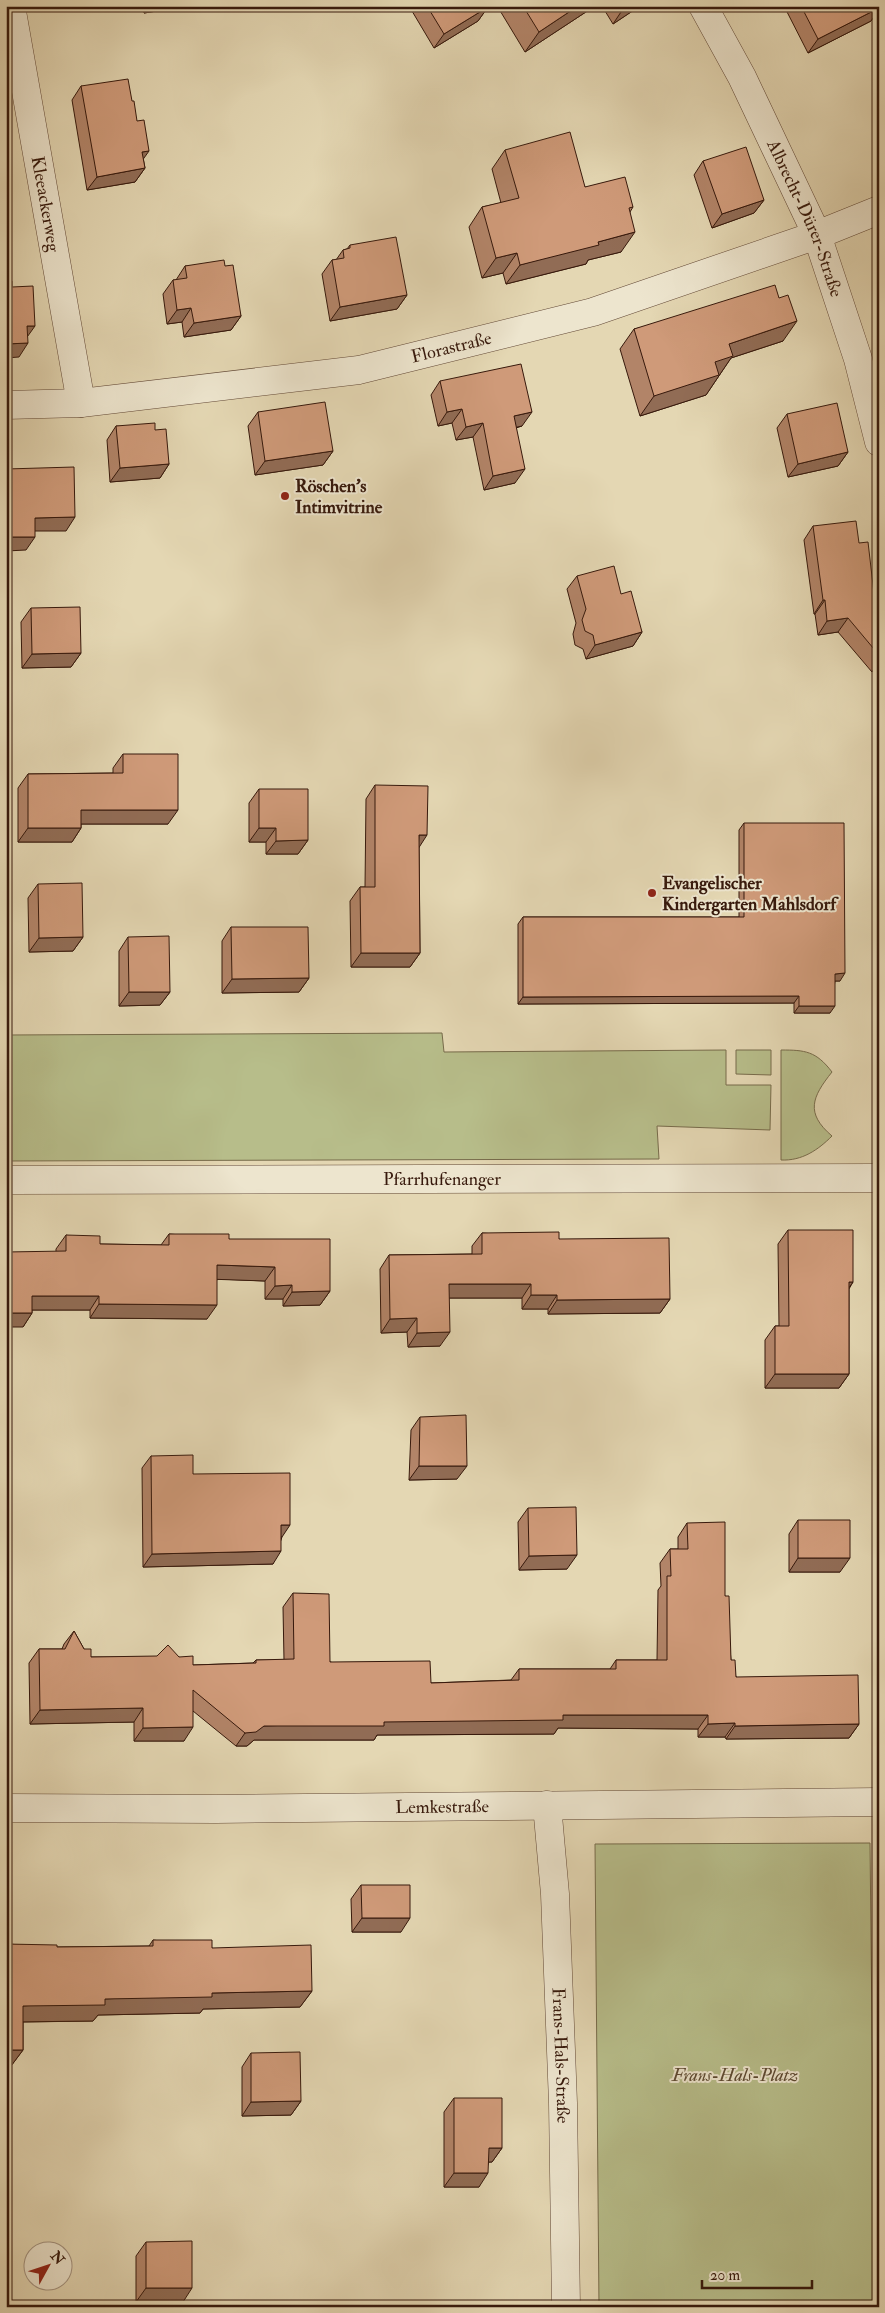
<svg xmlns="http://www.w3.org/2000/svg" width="885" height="2313" viewBox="0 0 885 2313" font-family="'IM FELL Double Pica',serif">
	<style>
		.green { fill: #b7bd8a; stroke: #776b4b }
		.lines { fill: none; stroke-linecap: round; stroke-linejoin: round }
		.minor-casing { stroke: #624836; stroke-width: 29 }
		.minor { stroke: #ede5ce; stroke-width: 28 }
		.wall { fill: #b28468; stroke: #37190c }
		.shaded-wall { fill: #916c55; stroke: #37190c }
		.building { fill: #cf9a79; stroke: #37190c }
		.poi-dot { fill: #8f2418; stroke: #ede5ce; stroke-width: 2 }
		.labels { text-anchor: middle; stroke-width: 4; stroke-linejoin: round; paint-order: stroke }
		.street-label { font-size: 18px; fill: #37190c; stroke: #ede5ce }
		.poi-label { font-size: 18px; font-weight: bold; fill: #37190c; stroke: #ede5ce; text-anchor: start }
		.park-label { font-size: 18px; font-style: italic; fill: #5d4a32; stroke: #ede5ce }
	</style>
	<rect width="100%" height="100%" fill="#e4d7b3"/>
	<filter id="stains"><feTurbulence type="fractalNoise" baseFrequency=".004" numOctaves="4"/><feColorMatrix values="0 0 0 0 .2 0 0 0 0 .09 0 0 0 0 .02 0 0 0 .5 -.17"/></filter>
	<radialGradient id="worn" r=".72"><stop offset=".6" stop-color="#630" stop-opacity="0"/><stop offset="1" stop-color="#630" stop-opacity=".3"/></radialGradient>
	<!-- green -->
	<path class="green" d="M442 1033 444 1052 726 1050V1085H771L770 1130 657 1126 659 1159 6 1161V1035Z
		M736 1050H771V1075L736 1074Z
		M781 1050C805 1050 816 1051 832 1072 812 1097 805 1113 832 1136 818 1150 802 1161 781 1160Z
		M870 1843 875 2307H599L595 1844Z"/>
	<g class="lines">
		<defs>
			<g id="minor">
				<path id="s1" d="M11 6 81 403"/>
				<path id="s2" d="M703 6 742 77 817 235 858 359 879 442"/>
				<path id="s3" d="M6 405 81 403 359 370 593 312 817 235 879 210"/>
				<path id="s4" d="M6 1180 879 1178"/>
				<path id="s5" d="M547 1805 555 1894 563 2103 566 2307"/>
				<path id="s6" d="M6 1808 216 1809 879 1802"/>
			</g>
		</defs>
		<!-- minor casing -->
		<use href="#minor" class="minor-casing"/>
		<!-- minor -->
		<use href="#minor" class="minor"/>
	</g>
	<!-- wall -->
	<path class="wall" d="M143 6H189L144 13Z
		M409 6H488V7L478 21 434 48Z
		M501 6H595L525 52 499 9Z
		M602 6H640L613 24Z
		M784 6H879L871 21 808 53Z
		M81 86 132 101 145 168 135 182 87 190 72 100Z
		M505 150 585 187 633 207 630 212 621 252 588 260 586 264 506 284 503 273 482 278 469 227 482 207 501 203 492 169Z
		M703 161 764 200 754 213 712 228 694 175Z
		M350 245 407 295 397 309 330 321 322 274 332 260H336L343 250 347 249Z
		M879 262V281L874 269Z
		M185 266H225L241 316 231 330 184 337 182 322 167 324 163 294 173 280H176Z
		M779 298 783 341 731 358 706 395 640 416 620 349 634 329Z
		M440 381 522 426 516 428 515 483 484 490 473 437 456 440 452 423 438 426 431 395Z
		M258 412 333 451 323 465 255 475 248 426Z
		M787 414 848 452 838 466 788 477 777 428Z
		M116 426 155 430 169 464 160 478 110 482 107 440Z
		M813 526 859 543 879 637V661L872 672 838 632 818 635 815 614H814L804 540Z
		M577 576 621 594 642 632 633 646 586 659 583 649 575 645 573 634 576 623 567 589Z
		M31 608 81 653 71 667 22 668 21 622Z
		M123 754 168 824H81V828L72 842H18V788L28 774 113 773V768Z
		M375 785 419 847 420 953 410 967H351L350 901 360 887H365L366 799Z
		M259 789 308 840 298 854H266V842H249V803Z
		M744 823 840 981H835L830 1013H794V1003L518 1004V924L523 917H739V830Z
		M38 884 83 937 73 951 29 952 28 898Z
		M231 927 309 978 299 992 222 993V941Z
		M128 937 170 992 160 1005 119 1006V951Z
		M788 1230 853 1282 849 1289V1374L839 1388H765V1340L775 1326H779L778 1244Z
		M482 1233 559 1239 670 1299 660 1313 548 1314V1309H522V1298H449L440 1346 408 1347 407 1332 381 1333 380 1269 389 1255 472 1254V1246Z
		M169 1234 229 1239 330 1291 320 1305 283 1306V1299H265V1281L217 1279 207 1319 90 1318V1310H32V1313L23 1327 56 1252V1249L66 1235 100 1244 161 1245Z
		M420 1417 457 1479 409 1480 411 1430Z
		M151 1456 193 1474 282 1537 273 1564 143 1567 142 1468Z
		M528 1508 567 1569 519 1570 518 1522Z
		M798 1520 840 1572H789V1534Z
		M687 1523 725 1596 731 1660 736 1677 859 1724 849 1738 726 1739 725 1737H698V1729L558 1728 554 1734 377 1735 374 1740H254L247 1746H236L193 1711 184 1741H134V1722L30 1724 29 1663 39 1649H62L64 1644 74 1631 84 1649 91 1657H179L193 1665 253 1663 256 1660H284L283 1607 293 1593 330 1662 431 1683 511 1680 519 1669H610L616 1660H657L658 1590 661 1586 660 1563 670 1549H678V1537Z
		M361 1885 401 1932H352L351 1899Z
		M153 1940 212 1948 312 1991 300 2007 203 2009 200 2013 98 2015 93 2021 23 2022V2050L11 2066 6 1944 57 1947 149 1946Z
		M251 2053 301 2101 291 2115 242 2116V2067Z
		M454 2098 502 2148 492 2162H489L479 2187H444V2112Z
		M146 2242 183 2302H136V2256Z"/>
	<!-- shaded-wall -->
	<path class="shaded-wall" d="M149 6H189L144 13Z
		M578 6H595L525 52 539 32Z
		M625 6H640L613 24Z
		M488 7 478 21 434 48 444 34Z
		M879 8V10L871 21 808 53 818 39Z
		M149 151 139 165 142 152Z
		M145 168 135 182 87 190 97 177Z
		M764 200 754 213 712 228 722 214Z
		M635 232 621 252 588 260 586 264 506 284 520 265 598 242Z
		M517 253 503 273 482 278 496 258Z
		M407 295 397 309 330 321 340 307Z
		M191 308 182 322 167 324 177 310Z
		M241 316 231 330 184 337 194 323Z
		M797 321 783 341 731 358 706 395 640 416 654 396 715 362 729 344Z
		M27 326H35L25 340Z
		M28 343 19 357 6 358V344Z
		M462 409 452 423 438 426 447 412Z
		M532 412 522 426 504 430 514 416Z
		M483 423 473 437 456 440 466 427Z
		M333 451 323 465 255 475 265 461Z
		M848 452 838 466 788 477 798 464Z
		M169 464 160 478 110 482 120 468Z
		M525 469 515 483 484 490 493 476Z
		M75 517 66 531H26L35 518Z
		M6 537H35L26 550 6 551Z
		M823 600H825L815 614H814Z
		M848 618 838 632 818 635 827 621Z
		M642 632 633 646 586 659 595 645Z
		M81 653 71 667 22 668 32 654Z
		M81 810H178L168 824H72Z
		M28 828H81L72 842H18Z
		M259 828H276L266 842H249Z
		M419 835H427L418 849Z
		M308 840 298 854H266L276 841Z
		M83 937 73 951 29 952 39 938Z
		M361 953H420L410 967H351Z
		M845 973 840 981H830L835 974Z
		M309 978 299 992 222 993 232 979Z
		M129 992H170L160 1005 119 1006Z
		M799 996 794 1003 518 1004 523 997Z
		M799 1006H835L830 1013H794Z
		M217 1265 275 1267 265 1281 207 1279Z
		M849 1282H853L843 1296Z
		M449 1284H531L522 1298H439Z
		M292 1285 283 1299H265L275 1286Z
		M330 1291 320 1305 283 1306 292 1292Z
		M531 1295H557L548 1309H522Z
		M32 1296H99L90 1310H22Z
		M670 1299 660 1313 548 1314 557 1300Z
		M99 1304 217 1305 207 1319 90 1318Z
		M6 1313H32L23 1327H6Z
		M417 1318 407 1332 381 1333 390 1319Z
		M450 1332 440 1346 408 1347 417 1333Z
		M775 1374H849L839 1388H765Z
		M419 1466H467L457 1479 409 1480Z
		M281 1525H290L282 1537H272Z
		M281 1551 273 1564 143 1567 152 1554Z
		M577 1555 567 1569 519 1570 529 1556Z
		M798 1558H850L840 1572H789Z
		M143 1708 134 1722 30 1724 40 1710Z
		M563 1715H708L698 1729 558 1728 554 1734 377 1735 374 1740H254L247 1746H236L245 1733 264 1726Z
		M735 1723 725 1737H698L708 1724Z
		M859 1724 849 1738 726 1739 735 1726Z
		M193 1727 184 1741H134L143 1728Z
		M362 1918H410L401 1932H352Z
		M312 1991 300 2007 203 2009 200 2013 98 2015 93 2021 12 2022 23 2006 105 1999 212 1993Z
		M6 2050H23L11 2066H6Z
		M301 2101 291 2115 242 2116 251 2102Z
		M489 2148H502L492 2162H479Z
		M454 2173H488L479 2187H444Z
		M146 2288H192L183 2302H136Z"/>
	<!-- building -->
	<path class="building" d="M427 6H488V7L444 34Z
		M523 6H578L539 32Z
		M801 6H879V8L818 39Z
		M128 79 132 101H134L137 121 144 120 149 151 142 152 145 168 97 177 81 86Z
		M570 132 585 187 625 177 633 207 629 208 635 232 598 242 599 245 520 265 517 253 496 258 482 207 519 198 505 150Z
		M746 147 764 200 722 214 703 161Z
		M396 237 407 295 340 307 332 260 344 258 343 250 350 248V245Z
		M224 260 225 266 233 265 241 316 194 323 191 308 177 310 173 280 187 278 185 266Z
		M6 281H12V287L33 286 35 326H27L28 343 6 344Z
		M775 285 779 298 788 295 797 321 729 344 733 356 715 362 719 375 654 396 634 329Z
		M521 364 532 412 514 416 525 469 493 476 483 423 466 427 462 409 447 412 440 381Z
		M325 402 333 451 265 461 258 412Z
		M837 403 848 452 798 464 787 414Z
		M155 423V430L166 429 169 464 120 468 116 426Z
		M74 467 75 517 35 518V537H6V469Z
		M856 521 859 543 868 542 879 637V655L848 618 827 621 825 600H823L813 526Z
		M614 566 621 594 631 591 642 632 595 645 593 635 585 631 582 620 586 609 577 576Z
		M80 607 81 653 32 654 31 608Z
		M123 754H178V810H81V828H28V774L123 773Z
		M375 785 428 786 427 835H419L420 953H361L360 887H375Z
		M259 789H308V840L276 841V828H259Z
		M744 823H844L845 973 835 974V1006H799V996L523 997V917H744Z
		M82 883 83 937 39 938 38 884Z
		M231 927H308L309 978 232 979Z
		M169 936 170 992H129L128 937Z
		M788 1230H853V1282H849V1374H775V1326H789Z
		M559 1232V1239L669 1238 670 1299 557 1300V1295H531V1284H449L450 1332 417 1333V1318L390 1319 389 1255 482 1254V1233Z
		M169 1234H229V1239H330V1291L292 1292V1285L275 1286V1267L217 1265V1305L99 1304V1296H32V1313H6V1252L66 1251V1235L100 1236V1244L169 1245Z
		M466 1415 467 1466H419L420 1417Z
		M193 1455V1474L290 1473V1525H281V1551L152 1554 151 1456Z
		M576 1507 577 1555 529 1556 528 1508Z
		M798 1520H850V1558H798Z
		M725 1522V1596H729L731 1660H735L736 1677 858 1675 859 1724 735 1726V1723L708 1724V1715H563V1720L384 1722V1726H264L256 1732 245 1733 193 1690V1727L143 1728V1708L40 1710 39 1649H65L74 1631 84 1649H91V1657L157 1656 168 1645 179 1657 193 1656V1665L256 1663V1660L294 1659 293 1593 329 1594 330 1662 430 1661 431 1683 519 1680V1669H616V1660H667V1576H671L670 1549H688L687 1523Z
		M6 1596H8L6 1616Z
		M361 1885H410V1918H362Z
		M153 1940H212V1948L311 1945 312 1991 212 1993V1997L105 1999V2005L23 2006V2050H6V1944L57 1945V1947L153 1946Z
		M300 2052 301 2101 251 2102V2053Z
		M454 2098H502V2148H489L488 2173H454Z
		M192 2241V2288H146V2242Z"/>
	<!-- markers -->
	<g class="poi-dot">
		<circle cx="285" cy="496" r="5"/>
		<circle cx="652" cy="893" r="5"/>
	</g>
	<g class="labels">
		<!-- street labels -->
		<g class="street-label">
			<text dy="6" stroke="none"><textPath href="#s1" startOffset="201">Kleeackerweg</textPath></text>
			<text dy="6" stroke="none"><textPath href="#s2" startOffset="236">Albrecht-Dürer-Straße</textPath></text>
			<text dy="6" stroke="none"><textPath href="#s3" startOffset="450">Florastraße</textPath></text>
			<text dy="6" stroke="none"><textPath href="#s4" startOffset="436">Pfarrhufenanger</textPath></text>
			<text dy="6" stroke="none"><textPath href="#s6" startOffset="436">Lemkestraße</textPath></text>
			<text dy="6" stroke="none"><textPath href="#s5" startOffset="251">Frans-Hals-Straße</textPath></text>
		</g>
		<!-- poi labels -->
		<g class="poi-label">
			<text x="295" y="492">Röschen's<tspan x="295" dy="21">Intimvitrine</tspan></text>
			<text x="662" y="889">Evangelischer<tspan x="662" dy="21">Kindergarten Mahlsdorf</tspan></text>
		</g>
		<!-- park labels -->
		<g class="park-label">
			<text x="735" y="2081">Frans-Hals-Platz</text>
		</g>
	</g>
	<!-- margin -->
	<rect width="885" height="2313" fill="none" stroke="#e4d7b3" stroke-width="25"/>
	<rect x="8" y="8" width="870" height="2298" fill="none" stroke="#37190c" stroke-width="2.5"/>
	<rect x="12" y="12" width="860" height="2288" fill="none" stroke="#37190c"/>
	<!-- north arrow -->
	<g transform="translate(48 2266) rotate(50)"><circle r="24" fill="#ede5ce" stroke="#a49380"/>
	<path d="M0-4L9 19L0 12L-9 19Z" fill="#8f2418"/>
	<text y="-8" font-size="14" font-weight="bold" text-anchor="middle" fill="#37190c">N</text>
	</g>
	<!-- scale -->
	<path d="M702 2280v8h110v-8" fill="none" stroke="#37190c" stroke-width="2.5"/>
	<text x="710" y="2280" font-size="15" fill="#37190c" stroke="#ede5ce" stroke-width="4" paint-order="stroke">20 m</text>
	<rect width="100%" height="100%" filter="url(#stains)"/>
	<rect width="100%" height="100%" fill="url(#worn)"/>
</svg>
